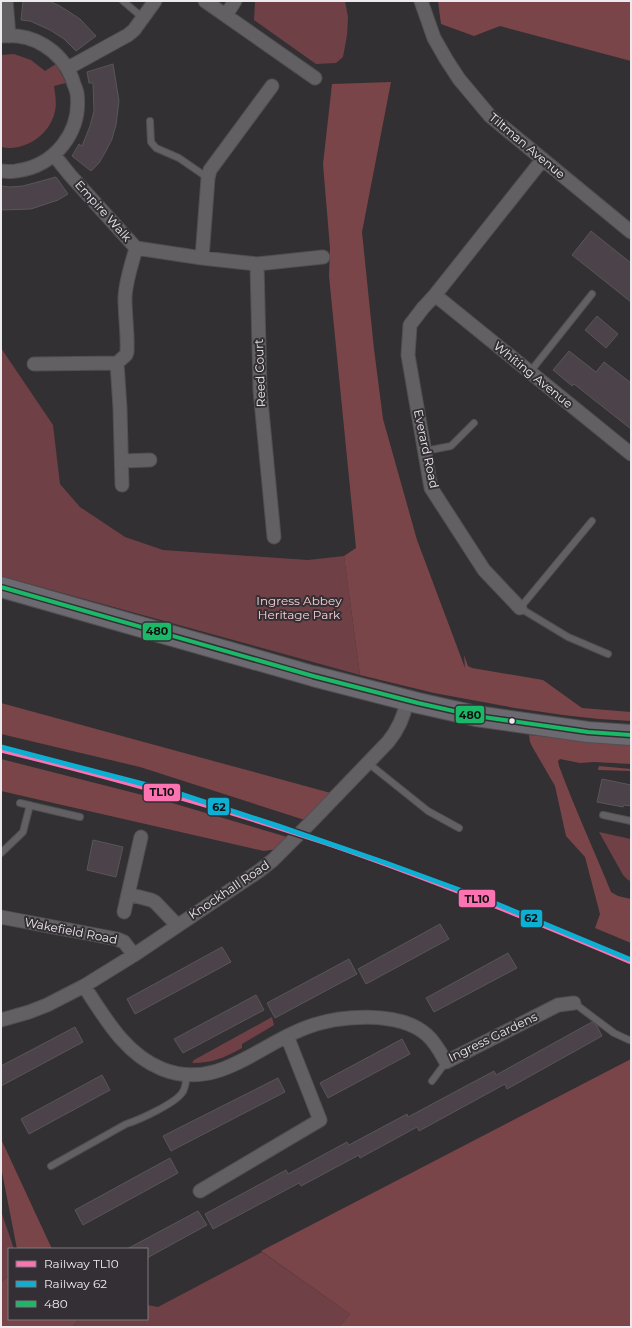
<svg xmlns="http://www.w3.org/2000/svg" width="632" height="1328" viewBox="0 0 632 1328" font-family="Montserrat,sans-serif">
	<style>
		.green { fill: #6f4045 }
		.forest { fill: #7a4549 }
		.building { fill: #4c4249; stroke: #585658 }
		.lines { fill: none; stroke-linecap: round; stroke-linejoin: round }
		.lane-casing { stroke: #514f51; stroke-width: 8 }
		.street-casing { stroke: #514f51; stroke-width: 15 }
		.primary-casing { stroke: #514f51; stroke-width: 22 }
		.lane { stroke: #626062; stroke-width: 6 }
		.street { stroke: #626062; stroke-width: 13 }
		.primary { stroke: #6c6971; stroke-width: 20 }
		.bus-1-casing { stroke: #332f34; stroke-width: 7 }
		.bus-1 { stroke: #1ab867; stroke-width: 4 }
		.rail-1-casing { stroke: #332f34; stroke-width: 8 }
		.rail-2-casing { stroke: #332f34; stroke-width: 8 }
		.rail-1 { stroke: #fb73b0; stroke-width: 5 }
		.rail-2 { stroke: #0dafd3; stroke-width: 5 }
		.bus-dot { fill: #edeaee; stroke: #332f34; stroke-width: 1.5 }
		.labels { text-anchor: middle; stroke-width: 4; stroke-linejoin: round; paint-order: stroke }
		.street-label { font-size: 12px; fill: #edeaee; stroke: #332f34 }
		.park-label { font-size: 12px; fill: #f9d1d3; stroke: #332f34 }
		.line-badge { stroke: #332f34; stroke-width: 1.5 }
		.pale-badge-label { font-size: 11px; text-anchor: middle; font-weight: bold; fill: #111 }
	</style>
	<rect width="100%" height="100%" fill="#323033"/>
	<!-- green -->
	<path class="green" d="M255 1H345L348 17 347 35 343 57 336 63 316 64 254 20Z
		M14 54 31 60 45 71 56 64 66 83 54 86C55 94 57 102 55 111 50 135 25 152 1 147V55Z
		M1 348 53 425 60 484 80 507 125 537 163 550 308 560 344 556 360 675 1 576Z
		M599 832 631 839V881L628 880 623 875Z
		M272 1017 274 1025 242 1044V1048C224 1058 212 1063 192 1063L194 1060Z
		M1 1211 14 1249H9V1276L1 1282Z
		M262 1252 350 1314 339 1327H72L79 1319H147V1305L158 1307Z"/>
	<!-- forest -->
	<path class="forest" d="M438 1H631V61L500 26 474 36 441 24Z
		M391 82 362 232 374 349 383 419 417 540 465 668 464 655 468 666 472 668 543 680 582 708 631 712V721L599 719 563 715 515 708 434 693 360 675 344 556 356 548 329 276 330 248 323 164 332 84Z
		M1 703 338 795 311 822 140 767 1 734Z
		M529 735 631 745V764L594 762 580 763 560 759 558 761 559 766C575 809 594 850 611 892L618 896 631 899V943L595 928 600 914 585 857 566 836 555 786 533 748 530 742Z
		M1 759 162 800 294 839 284 848 264 851 1 791Z
		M599 766 631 769V771L598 770Z
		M631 1059V1327H339L350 1314 261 1251Z
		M1 1139 52 1249H17L1 1167Z
		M9 1276V1319H79L72 1327H1V1282Z"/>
	<!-- building -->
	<path class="building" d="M23 1H49L60 6 80 19 96 36 76 51 64 39 50 30 30 21 21 20Z
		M113 64 119 101 116 125 112 139 106 151 99 163 91 171 72 156 79 144 82 146 90 126 94 111 93 83H89L87 72Z
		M56 177 68 194 58 200 31 209 1 210V186L10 187 23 186Z
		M591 231 631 263V302L572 255Z
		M597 316 618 334 606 348 585 330Z
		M569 351 596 372 604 362 631 383V429L574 384 572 386 553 370Z
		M602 779 631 785V806L624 805 623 807 597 802Z
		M93 840 123 847 116 877 87 870Z
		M440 924 449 939 366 984 358 969Z
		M222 947 231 962 135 1014 127 999Z
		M508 953 517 968 434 1012 426 998Z
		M349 959 357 974 275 1018 267 1003Z
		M256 995 264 1010 183 1053 174 1039Z
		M592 1022 597 1026 602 1036 507 1089 505 1084 419 1131 417 1127 360 1158 359 1155 301 1186 299 1183 213 1229 205 1214 286 1170 288 1174 347 1142 349 1145 407 1114 408 1117 494 1071 496 1075Z
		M75 1027 83 1042 1 1086V1066Z
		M402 1039 410 1054 328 1098 320 1083Z
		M102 1075 110 1090 29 1134 21 1119Z
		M278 1078 285 1092 171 1151 163 1136Z
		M170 1158 178 1173 83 1225 75 1210Z
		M198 1211 207 1225 147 1258V1249H127Z"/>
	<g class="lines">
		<defs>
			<path id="lane" d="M123 1 143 18
				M150 121 151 142 156 148 179 158 208 178
				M530 372 592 294
				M425 451 451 446 474 423
				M592 521 520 608 568 637 608 654
				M368 763 428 811 459 828
				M20 803 80 817
				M603 815 631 821
				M1 853 23 832 30 805
				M574 1003 614 1033 629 1040
				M432 1081 446 1062
				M51 1166 126 1124C139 1120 174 1104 182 1093 186 1088 186 1080 187 1074"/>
			<path id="street" d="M6 1 9 36
				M205 1 315 78
				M421 1 434 38 446 59 459 79 490 116 631 232
				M226 15 235 1
				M1 36C32 33 60 49 72 78 73 83 76 88 77 93 82 132 55 166 16 171 11 172 6 171 1 171
				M68 68 128 35 134 30 155 1
				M54 155 70 175 136 248C132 264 125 282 125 299 125 317 128 334 127 352L126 355 117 363 120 408 122 485
				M136 248 202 258 257 264 260 390 274 537
				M202 258 208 178 210 170 272 86
				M257 264 323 257
				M435 295 631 454
				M34 364 117 363
				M122 461 150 460
				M520 608 484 570 431 488 408 355 410 325 423 308 435 295 543 159
				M141 837 128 894 151 900 155 902 177 925
				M124 912 128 894
				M1 917 117 939 124 942 134 955
				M84 986C105 1018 125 1054 162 1069 217 1091 257 1046 305 1028 338 1015 399 1010 427 1035 435 1042 441 1053 446 1062L558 1005 574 1003
				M1 1020 29 1012 47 1005 84 986 134 955 259 871 273 860 311 822 388 742C398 730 404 716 407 701
				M200 1191 320 1120 287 1036"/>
			<path id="primary" d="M1 587 313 676 418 703 476 716 588 732 631 735"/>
		</defs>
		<!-- lane casing -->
		<use href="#lane" class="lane-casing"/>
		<!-- street casing -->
		<use href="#street" class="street-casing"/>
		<!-- primary casing -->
		<use href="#primary" class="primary-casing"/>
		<!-- lane -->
		<use href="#lane" class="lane"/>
		<!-- street -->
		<use href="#street" class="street"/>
		<!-- primary -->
		<use href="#primary" class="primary"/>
		<defs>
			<path id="bus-1" d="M1 587 313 676 418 703 476 716 588 732 631 735"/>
		</defs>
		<!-- bus-1 casing -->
		<use href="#bus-1" class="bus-1-casing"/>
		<!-- bus-1 -->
		<use href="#bus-1" class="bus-1"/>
		<defs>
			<path id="rail-1" d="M1 750C110 777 219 807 326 843 429 878 530 919 631 962"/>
			<path id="rail-2" d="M1 747 174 792 278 826 386 863 487 900 629 959"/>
		</defs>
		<!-- rail-1 casing -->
		<use href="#rail-1" class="rail-1-casing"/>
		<!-- rail-2 casing -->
		<use href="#rail-2" class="rail-2-casing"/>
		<!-- rail-1 -->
		<use href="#rail-1" class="rail-1"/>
		<!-- rail-2 -->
		<use href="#rail-2" class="rail-2"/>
	</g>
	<!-- markers -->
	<circle class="bus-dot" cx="512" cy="721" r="3.5"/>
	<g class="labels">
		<!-- street labels -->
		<g class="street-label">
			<text transform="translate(527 146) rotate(40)" y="4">Tiltman Avenue</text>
			<text transform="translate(103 211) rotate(48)" y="4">Empire Walk</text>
			<text transform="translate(260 373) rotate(-92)" y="4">Reed Court</text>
			<text transform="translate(533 375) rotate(39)" y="4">Whiting Avenue</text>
			<text transform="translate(426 449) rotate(78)" y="4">Everard Road</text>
			<text transform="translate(229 890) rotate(-34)" y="4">Knockhall Road</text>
			<text transform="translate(71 931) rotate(11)" y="4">Wakefield Road</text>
			<text transform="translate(493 1037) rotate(-26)" y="4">Ingress Gardens</text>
		</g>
		<!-- park labels -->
		<g class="park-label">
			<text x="299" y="605">Ingress Abbey<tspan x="299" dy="14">Heritage Park</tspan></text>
		</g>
	</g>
	<g class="line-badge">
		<rect x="142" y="622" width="30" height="19" rx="4" fill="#1ab867"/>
		<rect x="455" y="705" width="30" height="19" rx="4" fill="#1ab867"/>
		<rect x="143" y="783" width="38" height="19" rx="4" fill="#fb73b0"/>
		<rect x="207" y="797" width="23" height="19" rx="4" fill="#0dafd3"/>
		<rect x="458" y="889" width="38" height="19" rx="4" fill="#fb73b0"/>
		<rect x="520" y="909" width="23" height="19" rx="4" fill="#0dafd3"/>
	</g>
	<g class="pale-badge-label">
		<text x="157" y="635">480</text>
		<text x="470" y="719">480</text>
		<text x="162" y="796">TL10</text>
		<text x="219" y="811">62</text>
		<text x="477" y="903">TL10</text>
		<text x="531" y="922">62</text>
	</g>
	<!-- border -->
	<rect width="632" height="1328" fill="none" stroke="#edeaee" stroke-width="4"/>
	<!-- legend -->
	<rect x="8" y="1248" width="140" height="72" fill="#332f34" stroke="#7d7a7e"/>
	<rect x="16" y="1261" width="20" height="6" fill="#fb73b0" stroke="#7d7a7e"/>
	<text x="44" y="1268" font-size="12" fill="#edeaee">Railway TL10</text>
	<rect x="16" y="1281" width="20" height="6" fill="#0dafd3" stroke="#7d7a7e"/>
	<text x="44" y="1288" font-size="12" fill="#edeaee">Railway 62</text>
	<rect x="16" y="1301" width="20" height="6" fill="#1ab867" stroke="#7d7a7e"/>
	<text x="44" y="1308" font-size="12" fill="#edeaee">480</text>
</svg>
